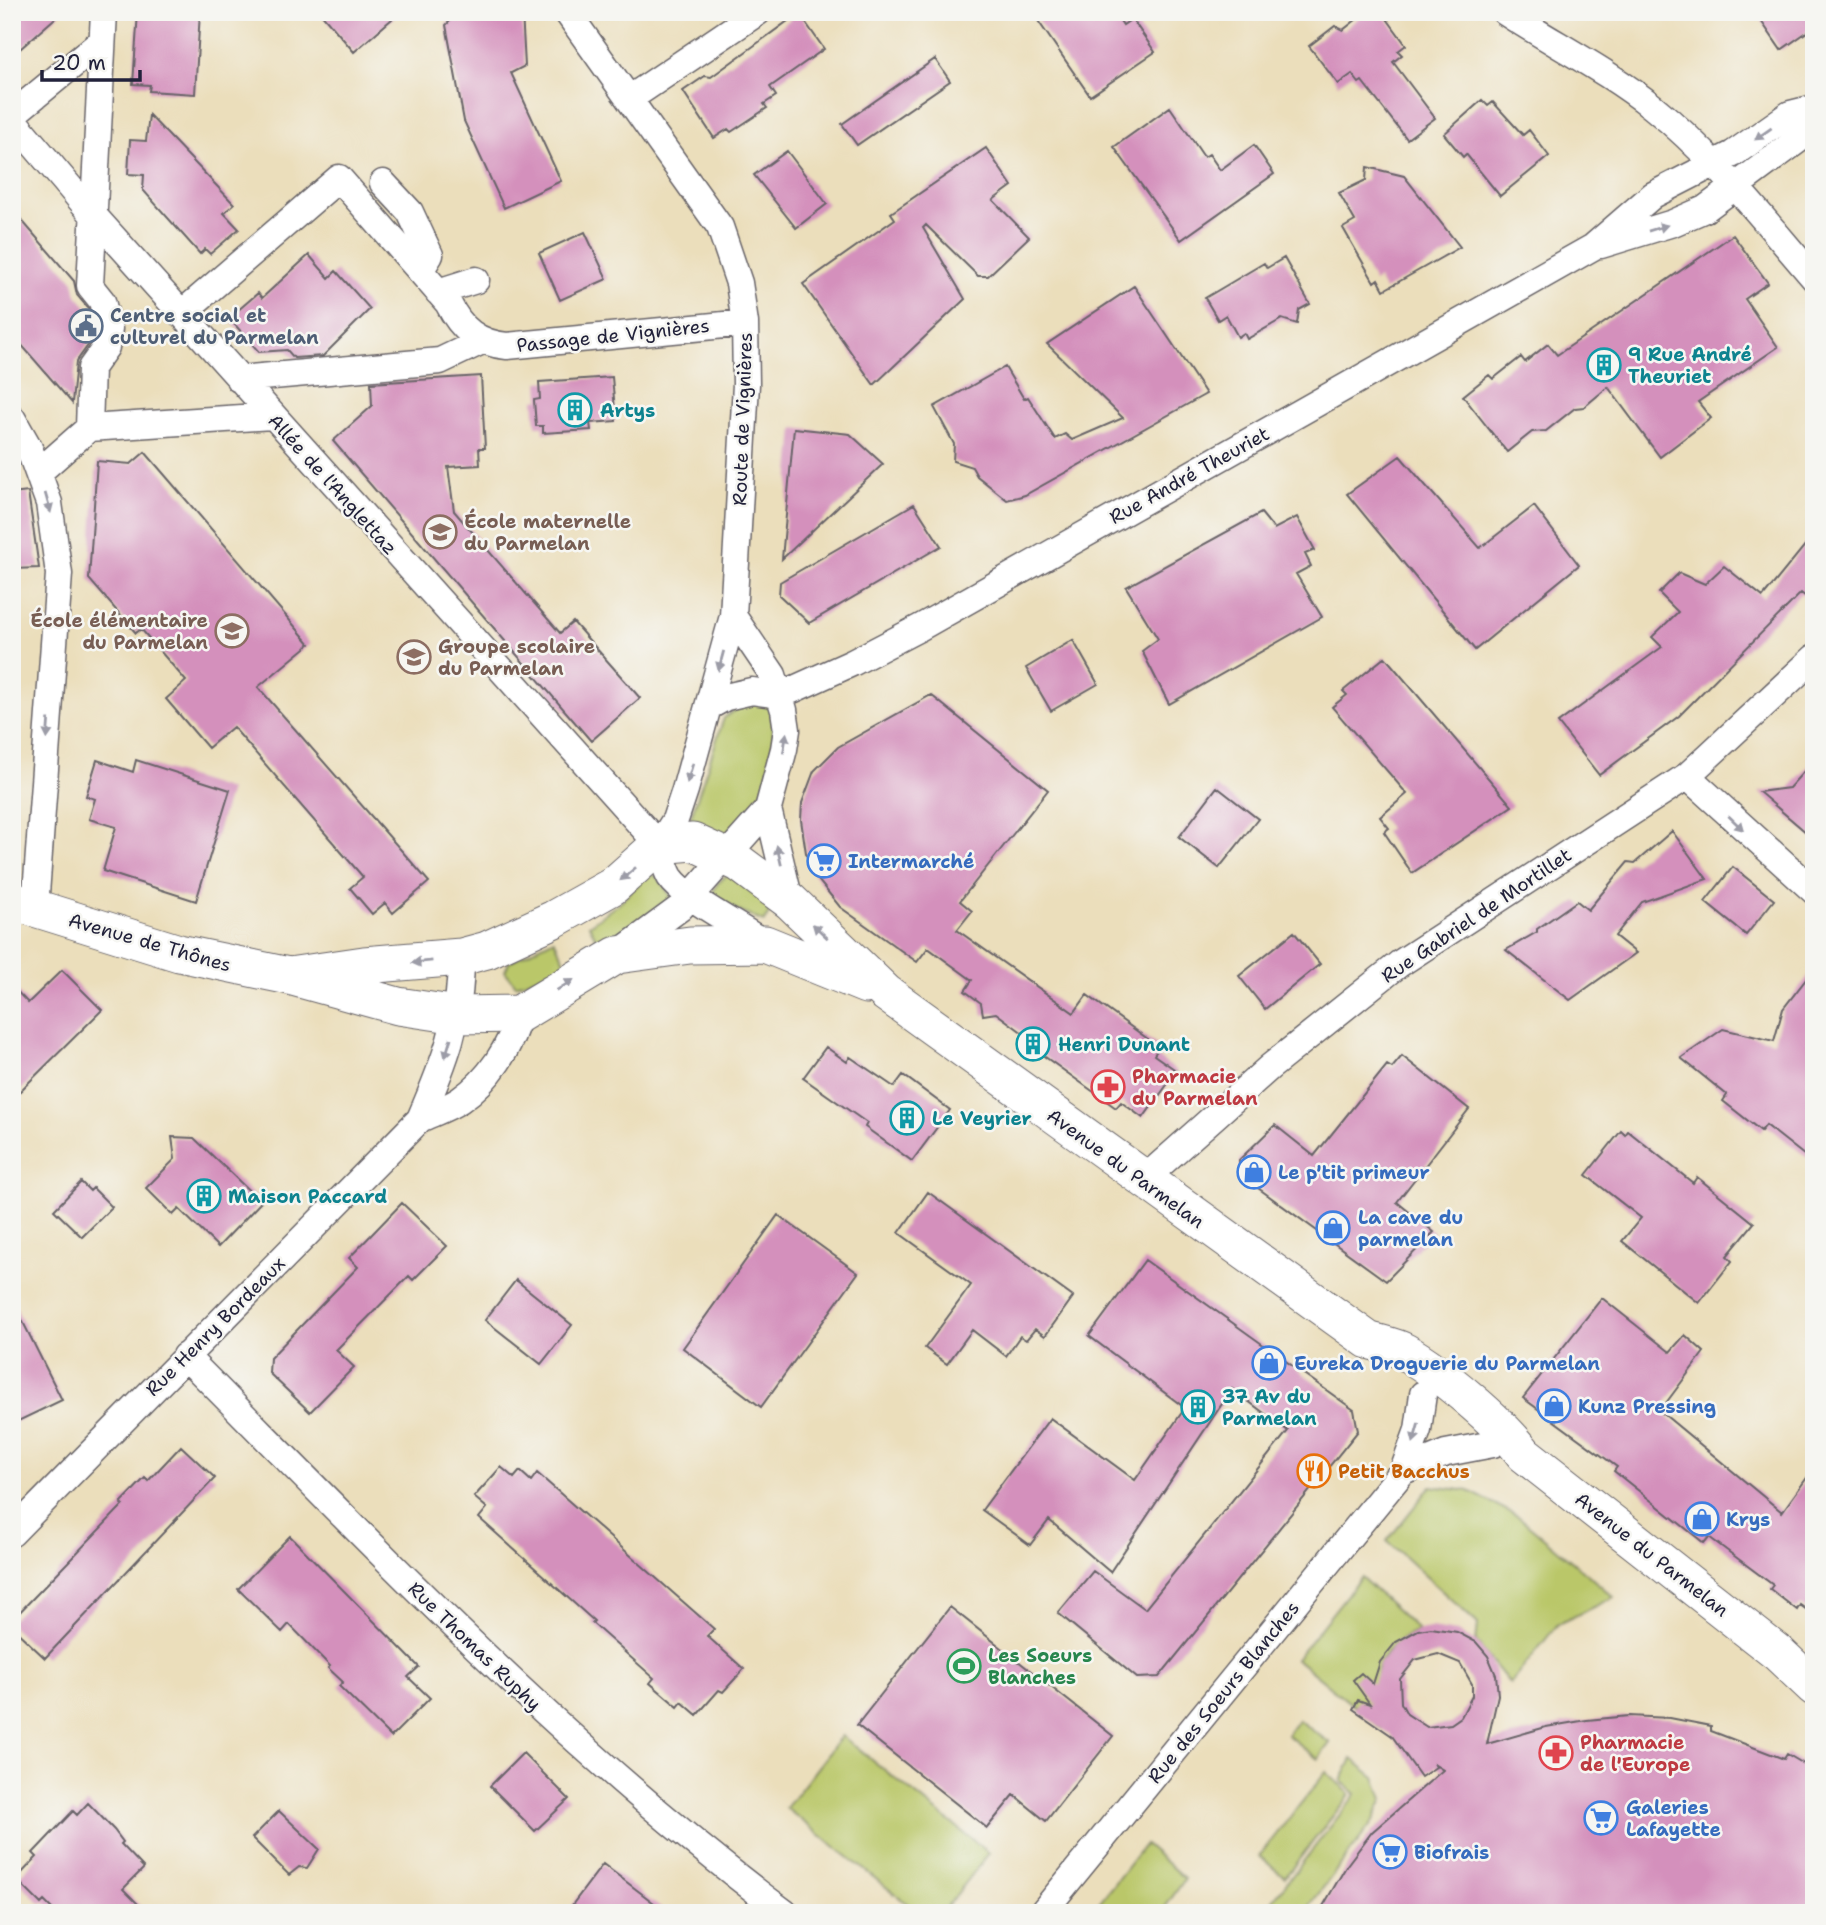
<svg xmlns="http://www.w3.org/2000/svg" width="1826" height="1925" viewBox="0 0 1826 1925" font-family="'Shantell Sans',sans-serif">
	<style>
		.green { fill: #bac769; stroke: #6e7452; stroke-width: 2 }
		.building { fill: #d490bc; fill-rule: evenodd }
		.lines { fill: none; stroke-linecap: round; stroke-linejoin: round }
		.street-casing { stroke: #686468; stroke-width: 29 }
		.secondary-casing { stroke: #686468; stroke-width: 39 }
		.street { stroke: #fff; stroke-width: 26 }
		.secondary { stroke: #fff; stroke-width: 37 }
		.oneway { fill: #9c9ca7 }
		.labels { text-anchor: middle; stroke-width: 5; stroke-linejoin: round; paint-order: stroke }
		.service-label { font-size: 19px; font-weight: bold; fill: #4e5e75; stroke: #f6f6f2; text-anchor: start }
		.street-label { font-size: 19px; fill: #22223b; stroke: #f6f6f2 }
		.culture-label { font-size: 19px; font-weight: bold; fill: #0d838f; stroke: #f6f6f2; text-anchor: start }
		.education-label { font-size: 19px; font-weight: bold; fill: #785e54; stroke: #f6f6f2; text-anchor: start }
		.shop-label { font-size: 19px; font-weight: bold; fill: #366cbe; stroke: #f6f6f2; text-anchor: start }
		.health-label { font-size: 19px; font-weight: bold; fill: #be3a42; stroke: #f6f6f2; text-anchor: start }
		.food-label { font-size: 19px; font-weight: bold; fill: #c56008; stroke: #f6f6f2; text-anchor: start }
		.leisure-label { font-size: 19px; font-weight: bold; fill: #27864d; stroke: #f6f6f2; text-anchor: start }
	</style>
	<rect width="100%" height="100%" fill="#f6f6f2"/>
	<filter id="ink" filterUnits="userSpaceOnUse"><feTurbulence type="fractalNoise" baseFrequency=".0143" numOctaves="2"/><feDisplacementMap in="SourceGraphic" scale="14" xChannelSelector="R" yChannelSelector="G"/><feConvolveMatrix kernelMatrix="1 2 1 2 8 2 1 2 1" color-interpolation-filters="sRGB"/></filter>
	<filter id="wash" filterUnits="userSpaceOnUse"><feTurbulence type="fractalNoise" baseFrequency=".00686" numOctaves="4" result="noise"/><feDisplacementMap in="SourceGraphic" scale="28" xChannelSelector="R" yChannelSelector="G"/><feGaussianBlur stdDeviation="1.57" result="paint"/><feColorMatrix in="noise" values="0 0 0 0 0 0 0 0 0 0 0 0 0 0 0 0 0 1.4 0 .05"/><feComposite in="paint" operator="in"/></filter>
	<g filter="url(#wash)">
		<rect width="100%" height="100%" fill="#ebdebb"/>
		<!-- green -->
		<path class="green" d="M758 703 769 707C779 730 769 780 758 803 752 815 739 827 730 837H711L688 825 724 718 742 704Z
			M731 871 773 906 764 922 738 911 713 893 717 884Z
			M649 874 658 877 673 900 599 944 589 925 618 904Z
			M554 939 567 965 516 985 505 971 509 962Z
			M1431 1486 1469 1491 1518 1516 1614 1597 1558 1624 1510 1684 1476 1642 1478 1624 1387 1541Z
			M1361 1577 1418 1630C1368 1652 1373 1682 1381 1728L1296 1659Z
			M1298 1720 1330 1743 1318 1759 1287 1735Z
			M842 1736 989 1853 942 1913H919L786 1808Z
			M1352 1759 1375 1777 1383 1799 1372 1823 1304 1913H1263L1356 1794 1341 1781Z
			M1326 1772 1350 1794 1285 1877 1259 1856Z
			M1145 1844 1185 1879 1161 1913H1091Z"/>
		<g id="blocks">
			<!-- building -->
			<path class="building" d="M12 12H62L12 56Z
				M138 12H200L195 94 149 91 150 85 133 84Z
				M320 12H400L354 52Z
				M459 12H522L525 66 511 73 561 181 504 208 464 121 446 25Z
				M1032 12H1114L1123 25 1132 19 1155 52 1090 96Z
				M1366 12H1382L1406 45 1398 51 1402 55 1393 62 1435 118 1407 139 1362 81 1359 83 1352 74 1338 84 1309 46 1335 26 1343 30Z
				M1755 12H1814V27L1781 50Z
				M799 13 824 49 770 87 776 96 764 104 767 108 731 132 728 129 714 138 683 91 705 76 711 77Z
				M935 59 950 81 857 145 842 124Z
				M1482 100 1488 106 1493 102 1523 135 1529 130 1549 156 1500 196 1466 154 1463 157 1444 134Z
				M1170 107 1204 157 1209 154 1220 170 1254 145 1274 174 1181 240 1114 147Z
				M149 115 234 204 224 213 239 229 210 254 205 249 200 254 143 190 144 175 128 174 130 140 146 141Z
				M986 148 1012 186 993 200 1029 237 988 276H978L926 225 923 228 965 299 874 385 803 284 895 219 891 213Z
				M787 151 827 204 796 228 754 175Z
				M1367 167 1404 176 1460 247 1384 290 1378 279 1374 282 1343 228 1355 221 1339 193 1366 180Z
				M12 209 74 281 77 295 88 308 93 330 91 341 76 362 72 403 12 334Z
				M585 232 607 279 560 300 539 253Z
				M1733 235 1768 283 1745 299 1778 347 1698 402 1711 418 1660 457 1608 387 1584 407 1575 408 1546 431 1532 432 1507 452 1463 396 1489 375 1493 379 1521 357 1525 362 1548 344 1557 355Z
				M309 255 329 278 336 271 370 309 323 356 294 358 287 350 259 352 229 318 258 293 262 298Z
				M1284 258 1310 304 1299 310 1297 324 1282 319 1247 339 1244 333 1238 337 1226 315 1218 320 1205 298 1264 263 1267 268Z
				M1134 286 1206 394 1025 495 1007 500 977 476 972 467 953 461 954 444 934 407 1005 367 1024 399 1028 397 1055 439 1065 434 1072 440 1123 418 1047 344Z
				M481 376 485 448H479L480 465 448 467 454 511 560 633 573 622 640 698 591 741 333 441 372 406 371 383Z
				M612 377 616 421 590 423 591 430 543 433V426H536L534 400 540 399 539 382Z
				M794 428 850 434 883 464 782 559Z
				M145 452 310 644 258 687 429 882 393 913 385 903 372 914 350 888 363 877 233 727 208 748 166 699 186 681 141 629 136 633 89 579 97 461 131 464Z
				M1400 456 1480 548 1534 506 1579 565 1475 650 1347 494Z
				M28 492 39 568 12 569V494Z
				M914 504 941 546 809 623 779 595 780 582Z
				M1261 513 1274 529 1297 517 1315 550 1305 554 1311 566 1296 574 1322 617 1169 704 1142 651 1158 639 1126 587Z
				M1814 534V603L1801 593 1679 716 1599 775 1558 723 1662 647 1652 637 1678 612 1659 593 1679 573 1705 584 1724 566 1763 597Z
				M1073 640 1098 684 1051 711 1026 668Z
				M1385 657 1512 806 1412 873 1384 832 1389 828 1380 817 1407 794 1332 707 1347 695 1343 691Z
				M931 695 1048 790 960 901 972 911 957 930 1074 1013 1087 995 1159 1047 1154 1055 1177 1071 1143 1118 1121 1102 1116 1108 1023 1041 1027 1036 996 1013 983 1015 981 1003 965 991 972 980 928 948 917 962 840 907 814 875 806 853 801 820 802 803 814 771 838 747Z
				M97 760 133 772 136 760 230 790 196 901 103 871 116 827 89 819 95 799 86 796Z
				M1814 760V839L1759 792 1789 788Z
				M1217 787 1258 819 1219 868 1179 837Z
				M1672 831 1707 879 1642 902 1615 936 1636 953 1570 1000 1506 950 1537 932V929L1577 901 1588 910 1628 862 1635 863Z
				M1733 867 1774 900 1746 935 1705 902Z
				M1294 932 1320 964 1265 1009 1239 976Z
				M1814 969V1163L1766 1125 1761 1131 1723 1101 1727 1095 1681 1058 1723 1029 1774 1041 1783 1009Z
				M62 970 102 1010 12 1099V986L28 1003Z
				M826 1047 847 1062 850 1057 894 1087 903 1075 950 1110 912 1161 865 1127 867 1123 803 1078Z
				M1402 1056 1469 1109 1397 1202 1434 1232 1386 1281 1240 1175 1239 1160 1275 1125 1314 1156 1387 1065 1392 1068Z
				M1621 1131 1625 1135 1628 1131 1693 1183 1697 1177 1754 1223 1727 1256 1732 1261 1699 1303 1622 1241 1641 1218 1586 1175Z
				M172 1137 194 1138 261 1202 218 1247 179 1209 173 1215 146 1188 175 1159Z
				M81 1182 90 1191 93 1188 112 1207 82 1237 54 1210Z
				M928 1192 1073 1297 1045 1336 1035 1329 1026 1340 1020 1336 1006 1356 972 1330 947 1364 925 1348 971 1285 899 1233Z
				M402 1203 447 1246 413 1280 409 1276 336 1350 354 1367 310 1412 269 1373 270 1358 358 1267 349 1258Z
				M778 1215 858 1273 761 1407 683 1348Z
				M1145 1260 1354 1410 1358 1431 1159 1677 1137 1678 1058 1613 1093 1571 1145 1609 1288 1431 1232 1389 1110 1572 1049 1520 1030 1545 982 1510 1050 1418 1135 1480 1185 1408 1089 1336Z
				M516 1280 572 1325 541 1364 485 1320Z
				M1602 1298 1670 1352 1685 1335 1704 1352 1660 1411 1782 1512 1814 1468V1615L1800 1605 1797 1610 1770 1589 1773 1585 1709 1537 1704 1543 1614 1471 1617 1467 1523 1398Z
				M12 1300 62 1400 12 1424Z
				M181 1446 215 1478 45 1658 12 1627V1620L123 1505 121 1503 145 1478 148 1481Z
				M501 1467 514 1478 520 1471 531 1481 537 1473 714 1629 707 1636 744 1669 723 1692 719 1690 697 1715 682 1702 678 1707 650 1683 654 1678 592 1623 594 1621 479 1518 487 1508 474 1497Z
				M290 1536 419 1667 408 1677 430 1698 391 1737 339 1686 343 1682 328 1668 330 1666 289 1624 282 1632 238 1589Z
				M950 1607 1113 1736 1046 1821 1014 1795 987 1828 857 1725Z
				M1431 1628 1457 1632 1476 1642 1488 1656 1496 1675 1498 1695 1487 1744 1546 1727 1587 1720 1629 1716 1670 1718 1711 1726V1731L1784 1759 1787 1754 1814 1770V1913H1319L1347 1865 1372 1832 1443 1770 1435 1765 1436 1767 1421 1777 1392 1736 1353 1709 1358 1700 1370 1704 1353 1680 1361 1673 1373 1684 1380 1662 1396 1642 1418 1630ZM1438 1654 1460 1663 1472 1684V1696L1461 1717 1451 1724 1427 1727 1407 1714 1401 1703 1400 1679 1415 1660Z
				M523 1753 569 1799 535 1831 490 1786Z
				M88 1803 114 1830 123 1842 121 1844 144 1868 123 1889 147 1913H56L44 1901 41 1904 16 1879 37 1857 33 1853 73 1811 77 1815Z
				M279 1811 319 1849 307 1868 299 1867 289 1875 252 1838Z
				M603 1864 667 1913H566Z"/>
		</g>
	</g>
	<g filter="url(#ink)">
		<use href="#blocks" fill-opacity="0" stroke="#686468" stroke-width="2"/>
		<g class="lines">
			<defs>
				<path id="street" d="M567 12 720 227 739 283 745 323 746 384 733 616 685 790 675 820 659 845
					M1505 12C1554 44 1608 71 1653 107 1714 156 1763 219 1814 278
					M629 99 758 12
					M12 115 102 41
					M12 119 95 217 659 845C662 855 665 868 670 877 685 899 741 926 765 944
					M383 183 410 212 430 255 420 271
					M1601 245 1673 223 1705 209 1806 134 1814 123
					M438 292 476 280
					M181 314 339 178 448 303C461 329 477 343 507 346L745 323
					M239 379 440 361 482 341
					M12 418 29 448 49 503 59 574 35 908
					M89 428 91 368 106 347 109 329 102 301 90 286 104 12
					M39 472 89 428 272 416
					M708 707 726 697 752 691 781 695 852 663 921 627 1593 247 1653 195 1733 154 1790 114 1814 108
					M1687 776 1814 891
					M768 809 790 901
					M619 953 680 908 768 809 784 749 787 730 784 710 773 675 733 616
					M420 1119C445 1061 461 1022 461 957
					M1143 1180 1270 1067 1399 964 1687 776 1814 658
					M185 1356C378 1550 565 1749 785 1913
					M1403 1471 1446 1453 1493 1444
					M12 1533 420 1119C433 1113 448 1108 460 1100 489 1080 511 1047 519 1014
					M1042 1913 1403 1471 1418 1430 1423 1394"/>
				<path id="secondary" d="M12 901 179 953 289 976 398 1006 458 1015 519 1014 617 955 690 945 765 944 866 985
					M289 976 364 965 461 957 487 950 554 919 613 886 659 845 693 842 739 863 790 901 886 993 1368 1340C1380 1344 1394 1346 1405 1352 1440 1372 1500 1422 1524 1454L1779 1654 1814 1687"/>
			</defs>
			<!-- street casing -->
			<use href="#street" class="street-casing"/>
			<!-- secondary casing -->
			<use href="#secondary" class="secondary-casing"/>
			<!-- street -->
			<use href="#street" class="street"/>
			<!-- secondary -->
			<use href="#secondary" class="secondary"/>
		</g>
		<!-- one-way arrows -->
		<defs><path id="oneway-solid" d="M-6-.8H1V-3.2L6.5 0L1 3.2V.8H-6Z" transform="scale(1.75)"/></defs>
		<g class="oneway">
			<use href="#oneway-solid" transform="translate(1763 134) rotate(145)"/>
			<use href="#oneway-solid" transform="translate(1658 228) rotate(-17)"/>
			<use href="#oneway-solid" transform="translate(48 503) rotate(74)"/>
			<use href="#oneway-solid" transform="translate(721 661) rotate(105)"/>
			<use href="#oneway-solid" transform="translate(48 729) rotate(94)"/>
			<use href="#oneway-solid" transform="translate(785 743) rotate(-81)"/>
			<use href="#oneway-solid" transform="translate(690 773) rotate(107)"/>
			<use href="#oneway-solid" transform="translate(1736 823) rotate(44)"/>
			<use href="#oneway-solid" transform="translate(779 855) rotate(-103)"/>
			<use href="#oneway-solid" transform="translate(628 874) rotate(140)"/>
			<use href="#oneway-solid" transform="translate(820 931) rotate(-137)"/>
			<use href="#oneway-solid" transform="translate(422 962) rotate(174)"/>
			<use href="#oneway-solid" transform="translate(565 985) rotate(-32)"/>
			<use href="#oneway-solid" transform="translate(448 1048) rotate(107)"/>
			<use href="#oneway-solid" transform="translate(1416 1433) rotate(106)"/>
		</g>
	</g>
	<!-- icons -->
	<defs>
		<symbol id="civic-ring" viewBox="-11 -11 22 22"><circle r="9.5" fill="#f6f6f2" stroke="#5c6f8a" stroke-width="1.5"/><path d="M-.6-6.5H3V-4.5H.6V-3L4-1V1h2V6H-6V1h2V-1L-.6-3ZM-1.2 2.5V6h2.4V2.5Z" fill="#5c6f8a"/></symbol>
		<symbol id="building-ring" viewBox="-11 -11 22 22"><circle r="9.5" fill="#f6f6f2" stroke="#0f9aa8" stroke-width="1.5"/><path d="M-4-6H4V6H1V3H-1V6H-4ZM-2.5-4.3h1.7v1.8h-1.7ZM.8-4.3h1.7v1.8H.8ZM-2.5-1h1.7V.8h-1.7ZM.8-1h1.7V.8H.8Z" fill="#0f9aa8"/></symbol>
		<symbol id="school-ring" viewBox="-11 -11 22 22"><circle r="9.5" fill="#f6f6f2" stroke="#8d6e63" stroke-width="1.5"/><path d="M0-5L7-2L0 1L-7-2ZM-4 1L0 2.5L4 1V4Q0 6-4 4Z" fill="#8d6e63"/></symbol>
		<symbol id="supermarket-ring" viewBox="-11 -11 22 22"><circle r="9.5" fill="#f6f6f2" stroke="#3f7fe0" stroke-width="1.5"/><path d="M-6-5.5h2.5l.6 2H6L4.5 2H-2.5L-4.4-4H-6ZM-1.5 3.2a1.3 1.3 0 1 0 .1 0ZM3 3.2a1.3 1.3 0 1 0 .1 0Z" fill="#3f7fe0"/></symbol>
		<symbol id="pharmacy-ring" viewBox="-11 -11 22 22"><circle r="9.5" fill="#f6f6f2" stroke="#e0444e" stroke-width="1.5"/><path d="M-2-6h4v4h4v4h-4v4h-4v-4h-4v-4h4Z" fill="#e0444e"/></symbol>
		<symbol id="shop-ring" viewBox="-11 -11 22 22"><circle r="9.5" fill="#f6f6f2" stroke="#3f7fe0" stroke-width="1.5"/><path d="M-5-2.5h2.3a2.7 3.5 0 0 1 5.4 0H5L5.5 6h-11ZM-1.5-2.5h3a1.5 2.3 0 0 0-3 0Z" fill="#3f7fe0"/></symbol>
		<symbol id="restaurant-ring" viewBox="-11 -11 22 22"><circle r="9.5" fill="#f6f6f2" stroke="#e8710a" stroke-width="1.5"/><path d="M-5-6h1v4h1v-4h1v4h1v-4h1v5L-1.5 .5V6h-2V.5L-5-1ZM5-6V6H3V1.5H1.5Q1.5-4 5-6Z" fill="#e8710a"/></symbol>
		<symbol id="stadium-ring" viewBox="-11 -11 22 22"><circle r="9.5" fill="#f6f6f2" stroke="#2e9e5b" stroke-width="1.5"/><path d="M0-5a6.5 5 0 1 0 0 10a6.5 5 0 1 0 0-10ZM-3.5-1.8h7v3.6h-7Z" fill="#2e9e5b"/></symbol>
	</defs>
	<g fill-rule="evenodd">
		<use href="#civic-ring" x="67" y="307" width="38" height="38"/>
		<use href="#building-ring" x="1585" y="346" width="38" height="38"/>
		<use href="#building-ring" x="556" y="391" width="38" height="38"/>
		<use href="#school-ring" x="421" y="513" width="38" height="38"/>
		<use href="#school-ring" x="213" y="612" width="38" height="38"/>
		<use href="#school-ring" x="395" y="638" width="38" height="38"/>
		<use href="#supermarket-ring" x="805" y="842" width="38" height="38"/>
		<use href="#building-ring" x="1014" y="1025" width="38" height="38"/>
		<use href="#pharmacy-ring" x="1089" y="1068" width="38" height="38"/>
		<use href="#building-ring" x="888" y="1099" width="38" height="38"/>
		<use href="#shop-ring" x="1235" y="1153" width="38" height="38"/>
		<use href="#building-ring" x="185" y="1177" width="38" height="38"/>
		<use href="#shop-ring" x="1314" y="1209" width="38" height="38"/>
		<use href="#shop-ring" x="1250" y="1344" width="38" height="38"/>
		<use href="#shop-ring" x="1535" y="1387" width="38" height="38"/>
		<use href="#building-ring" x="1179" y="1388" width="38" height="38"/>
		<use href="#restaurant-ring" x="1295" y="1452" width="38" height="38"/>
		<use href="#shop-ring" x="1683" y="1500" width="38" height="38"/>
		<use href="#stadium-ring" x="945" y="1647" width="38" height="38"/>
		<use href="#pharmacy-ring" x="1537" y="1734" width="38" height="38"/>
		<use href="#supermarket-ring" x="1582" y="1799" width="38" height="38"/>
		<use href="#supermarket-ring" x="1371" y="1833" width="38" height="38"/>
	</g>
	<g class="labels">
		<!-- service labels -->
		<g class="service-label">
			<text x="110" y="322">Centre social et<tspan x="110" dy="22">culturel du Parmelan</tspan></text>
		</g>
		<!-- street labels -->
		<g class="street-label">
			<text transform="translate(613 335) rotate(-6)" y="7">Passage de Vignières</text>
			<text transform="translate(742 419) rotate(-88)" y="7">Route de Vignières</text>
			<text transform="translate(1189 475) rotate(-29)" y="7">Rue André Theuriet</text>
			<text transform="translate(333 484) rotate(48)" y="7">Allée de l'Anglettaz</text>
			<text transform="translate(1476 915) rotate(-34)" y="7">Rue Gabriel de Mortillet</text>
			<text transform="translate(150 942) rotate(16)" y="7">Avenue de Thônes</text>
			<text transform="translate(1126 1168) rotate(36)" y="7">Avenue du Parmelan</text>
			<text transform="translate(215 1326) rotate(-45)" y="7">Rue Henry Bordeaux</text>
			<text transform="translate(1652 1554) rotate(38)" y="7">Avenue du Parmelan</text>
			<text transform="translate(475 1646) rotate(44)" y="7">Rue Thomas Ruphy</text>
			<text transform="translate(1223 1692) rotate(-51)" y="7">Rue des Soeurs Blanches</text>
		</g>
		<!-- culture labels -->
		<g class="culture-label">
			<text x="1628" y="361">9 Rue André<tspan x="1628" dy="22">Theuriet</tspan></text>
			<text x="600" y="417">Artys</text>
			<text x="1058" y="1051">Henri Dunant</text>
			<text x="932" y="1125">Le Veyrier</text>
			<text x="228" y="1203">Maison Paccard</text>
			<text x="1222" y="1403">37 Av du<tspan x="1222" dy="22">Parmelan</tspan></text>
		</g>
		<!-- education labels -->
		<g class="education-label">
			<text x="464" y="528">École maternelle<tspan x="464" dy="22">du Parmelan</tspan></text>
			<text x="208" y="627" text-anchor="end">École élémentaire<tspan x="208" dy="22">du Parmelan</tspan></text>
			<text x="438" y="653">Groupe scolaire<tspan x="438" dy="22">du Parmelan</tspan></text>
		</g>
		<!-- shop labels -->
		<g class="shop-label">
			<text x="848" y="868">Intermarché</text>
			<text x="1278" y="1179">Le p'tit primeur</text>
			<text x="1358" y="1224">La cave du<tspan x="1358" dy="22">parmelan</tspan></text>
			<text x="1294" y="1370">Eureka Droguerie du Parmelan</text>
			<text x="1578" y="1413">Kunz Pressing</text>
			<text x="1726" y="1526">Krys</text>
			<text x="1626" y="1814">Galeries<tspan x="1626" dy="22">Lafayette</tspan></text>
			<text x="1414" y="1859">Biofrais</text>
		</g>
		<!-- health labels -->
		<g class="health-label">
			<text x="1132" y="1083">Pharmacie<tspan x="1132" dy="22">du Parmelan</tspan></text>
			<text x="1580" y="1749">Pharmacie<tspan x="1580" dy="22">de l'Europe</tspan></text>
		</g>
		<!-- food labels -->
		<g class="food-label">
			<text x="1338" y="1478">Petit Bacchus</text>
		</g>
		<!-- leisure labels -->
		<g class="leisure-label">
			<text x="988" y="1662">Les Soeurs<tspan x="988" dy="22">Blanches</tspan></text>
		</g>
	</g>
	<!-- margin -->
	<rect width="1826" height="1925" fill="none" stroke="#f6f6f2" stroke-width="42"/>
	<!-- scale -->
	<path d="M42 70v10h98v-10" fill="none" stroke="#22223b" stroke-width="3.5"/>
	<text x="52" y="70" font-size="21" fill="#22223b" stroke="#f6f6f2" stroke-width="5" paint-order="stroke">20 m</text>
</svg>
